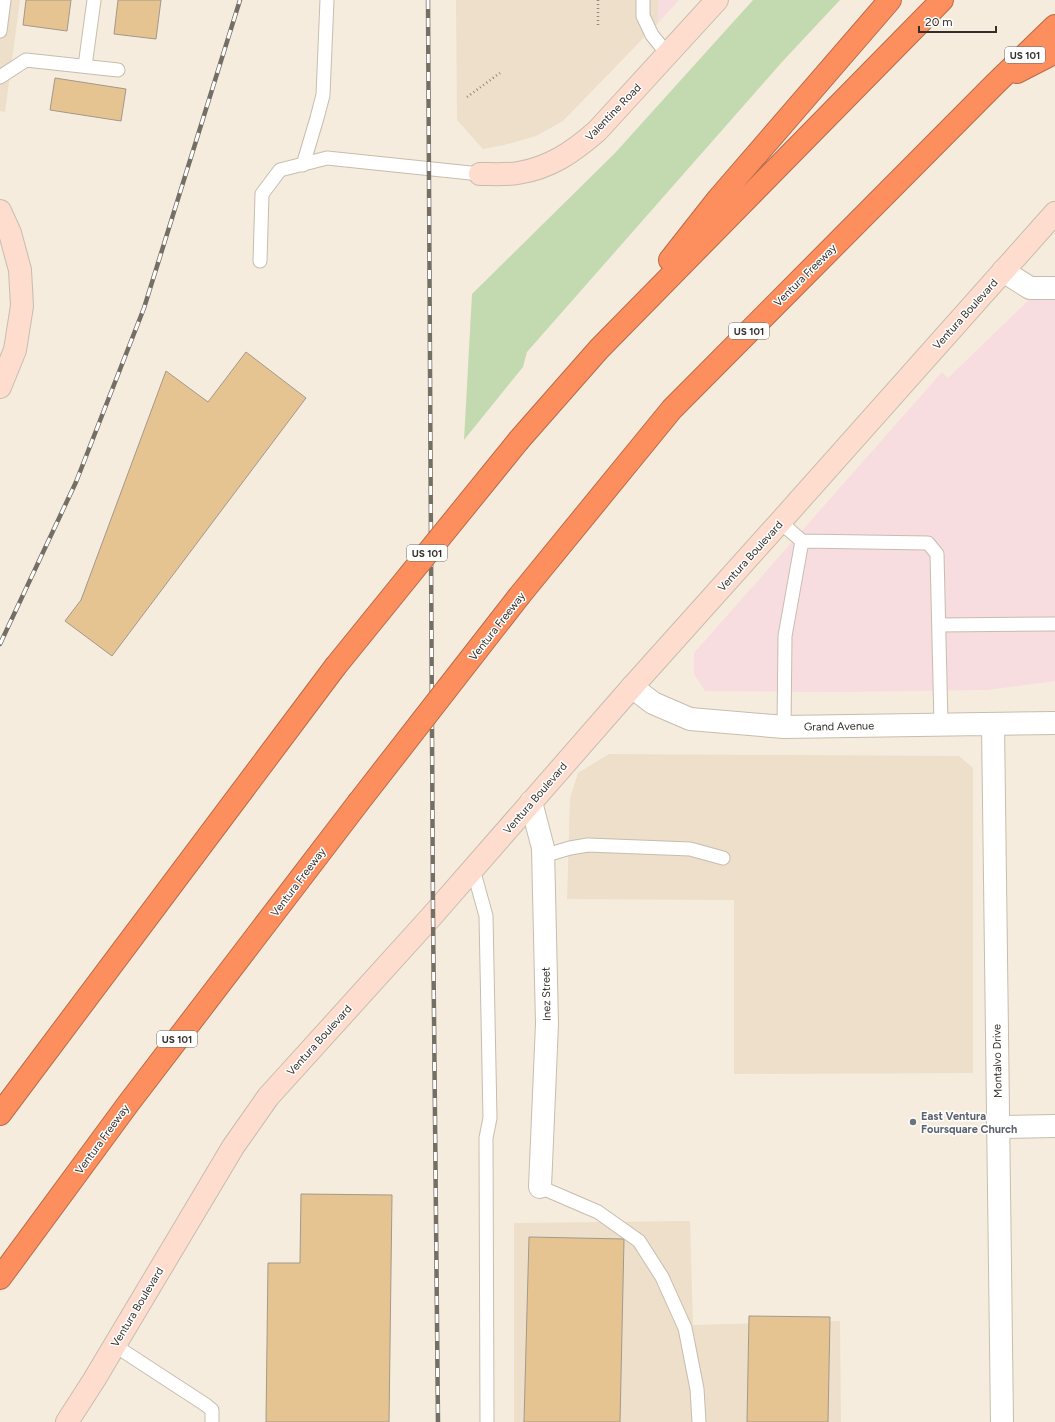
<svg xmlns="http://www.w3.org/2000/svg" width="1055" height="1422" viewBox="0 0 1055 1422" font-family="Figtree,sans-serif">
	<style>
		.commercial { fill: #f7dce0 }
		.built { fill: #eddfc9 }
		.green { fill: #c3dab0 }
		.building { fill: #e5c492; stroke: #a2988b }
		.lines { fill: none; stroke-linecap: round; stroke-linejoin: round }
		.lane-casing { stroke: #c6bdae; stroke-width: 15 }
		.street-casing { stroke: #c6bdae; stroke-width: 24 }
		.secondary-casing { stroke: #c6bdae; stroke-width: 24 }
		.highway-casing { stroke: #b66d4b; stroke-width: 24 }
		.path { stroke: #90897f; stroke-width: 2.5; stroke-dasharray: 1 3; stroke-linecap: butt }
		.lane { stroke: #fff; stroke-width: 13 }
		.street { stroke: #fff; stroke-width: 22 }
		.secondary { stroke: #feddce; stroke-width: 22 }
		.highway { stroke: #fd8e5d; stroke-width: 22 }
		.rail-casing { stroke: #746e65; stroke-width: 4.5 }
		.rail { stroke: #fff; stroke-width: 3; stroke-dasharray: 9; stroke-linecap: butt }
		.highway-bridge-casing { stroke: #b66d4b; stroke-width: 24; stroke-linecap: butt }
		.highway-bridge { stroke: #fd8e5d; stroke-width: 22 }
		.worship-dot { fill: #6b7280; stroke: #fff; stroke-width: 1.5 }
		.labels { text-anchor: middle; stroke-width: 3; stroke-linejoin: round; paint-order: stroke }
		.shield { fill: #fff; stroke: #706d69; stroke-width: 1 }
		.shield-label { font-size: 10px; font-weight: bold; fill: #332f29 }
		.street-label { font-size: 11px; fill: #332f29; stroke: #fff }
		.worship-label { font-size: 11px; font-weight: bold; fill: #5b616d; stroke: #fff; text-anchor: start }
	</style>
	<rect width="100%" height="100%" fill="#f6ecdd"/>
	<!-- commercial -->
	<path class="commercial" d="M658 0H679L658 23Z
		M1055 275V681L987 690 836 692 705 691 694 674V653L942 372 948 378Z"/>
	<!-- built -->
	<path class="built" d="M0 0H20L5 112 0 111Z
		M456 0H658V23L563 121 536 136 504 145 483 149 457 120Z
		M609 754 959 756 973 768V1073L734 1074V900L567 899 570 798 578 773Z
		M690 1221 693 1325 840 1321 841 1422H514V1223Z"/>
	<!-- green -->
	<path class="green" d="M753 0H840L782 62 527 352 523 367 464 440 472 294 615 153Z"/>
	<!-- building -->
	<path class="building" d="M26 0H71L67 31 23 25Z
		M118 0H161L156 39 114 34Z
		M55 78 126 89 121 121 50 110Z
		M246 352 306 398 112 656 65 621 81 600 166 371 208 402Z
		M301 1194 392 1195 389 1422H266L268 1263H300Z
		M529 1237 624 1239 620 1422H524Z
		M749 1316 830 1317 828 1422H747Z"/>
	<g class="lines">
		<defs>
			<path id="lane" d="M643 0V16L652 35 668 55
				M0 31 4 0
				M85 66 94 0
				M0 77 26 60 118 70
				M303 165 317 118 323 95 327 0
				M260 261 262 194 280 170 327 158 480 174
				M780 522 802 541 928 543 937 554 941 724
				M939 625 1055 624
				M784 727 785 636 802 541
				M543 856 570 848 588 845 690 849 723 858
				M473 869 486 916 490 1118 486 1138 487 1422
				M540 1187 598 1212 639 1241 662 1277 685 1328 697 1389 699 1422
				M114 1345 206 1405 212 1410V1422"/>
			<path id="street" d="M1003 271 1030 288H1055
				M632 687 653 703 690 719 784 727 1055 723
				M993 724 1002 1422
				M531 802 543 848 547 1024 540 1187
				M998 1127 1055 1126"/>
			<path id="secondary" d="M480 174C492 174 505 175 518 173 550 168 573 152 597 131L717 0
				M0 211 10 233 20 270 22 306 15 350 0 387
				M67 1422 94 1380 233 1147 268 1097 431 917 632 687 780 522 1055 213"/>
			<path id="highway" d="M1017 72 1048 56 1055 51
				M670 260 718 199 890 0
				M519 440 599 349 942 0
				M520 595 672 409 996 83 1055 26
				M0 1114 335 667
				M0 1278 128 1104 358 803"/>
		</defs>
		<!-- lane casing -->
		<use href="#lane" class="lane-casing"/>
		<!-- street casing -->
		<use href="#street" class="street-casing"/>
		<!-- secondary casing -->
		<use href="#secondary" class="secondary-casing"/>
		<!-- highway casing -->
		<use href="#highway" class="highway-casing"/>
		<!-- path -->
		<path class="path" d="M598 0V27
			M467 97 500 73"/>
		<!-- lane -->
		<use href="#lane" class="lane"/>
		<!-- street -->
		<use href="#street" class="street"/>
		<!-- secondary -->
		<use href="#secondary" class="secondary"/>
		<!-- highway -->
		<use href="#highway" class="highway"/>
		<defs>
			<path id="rail" d="M428 0 433 914 438 1422
				M0 644 76 482 144 308 240 0"/>
		</defs>
		<!-- rail casing -->
		<use href="#rail" class="rail-casing"/>
		<!-- rail -->
		<use href="#rail" class="rail"/>
		<defs>
			<path id="highway-bridge" d="M335 667 519 440
				M358 803 520 595"/>
		</defs>
		<!-- highway-bridge casing -->
		<use href="#highway-bridge" class="highway-bridge-casing"/>
		<!-- highway-bridge -->
		<use href="#highway-bridge" class="highway-bridge"/>
	</g>
	<!-- markers -->
	<circle class="worship-dot" cx="913" cy="1122" r="4"/>
	<g class="labels">
		<!-- shield labels -->
		<g class="shield">
			<rect x="1005" y="47" width="40" height="16" rx="3"/>
			<rect x="729" y="323" width="40" height="16" rx="3"/>
			<rect x="407" y="545" width="40" height="16" rx="3"/>
			<rect x="157" y="1031" width="40" height="16" rx="3"/>
		</g>
		<g class="shield-label">
			<text x="1025" y="59">US 101</text>
			<text x="749" y="335">US 101</text>
			<text x="427" y="557">US 101</text>
			<text x="177" y="1043">US 101</text>
		</g>
		<!-- street labels -->
		<g class="street-label">
			<text transform="translate(613 112) rotate(-46)" y="4">Valentine Road</text>
			<text transform="translate(805 275) rotate(-45)" y="4">Ventura Freeway</text>
			<text transform="translate(965 314) rotate(-48)" y="4">Ventura Boulevard</text>
			<text transform="translate(750 556) rotate(-48)" y="4">Ventura Boulevard</text>
			<text transform="translate(497 626) rotate(-52)" y="4">Ventura Freeway</text>
			<text transform="translate(839 726) rotate(-1)" y="4">Grand Avenue</text>
			<text transform="translate(535 798) rotate(-49)" y="4">Ventura Boulevard</text>
			<text transform="translate(298 882) rotate(-53)" y="4">Ventura Freeway</text>
			<text transform="translate(546 994) rotate(-91)" y="4">Inez Street</text>
			<text transform="translate(319 1040) rotate(-48)" y="4">Ventura Boulevard</text>
			<text transform="translate(997 1061) rotate(-91)" y="4">Montalvo Drive</text>
			<text transform="translate(102 1139) rotate(-54)" y="4">Ventura Freeway</text>
			<text transform="translate(137 1307) rotate(-59)" y="4">Ventura Boulevard</text>
		</g>
		<!-- worship labels -->
		<g class="worship-label">
			<text x="921" y="1120">East Ventura<tspan x="921" dy="13">Foursquare Church</tspan></text>
		</g>
	</g>
	<!-- scale -->
	<path d="M919 26v6h77v-6" fill="none" stroke="#332f29" stroke-width="2"/>
	<text x="925" y="26" font-size="12" fill="#332f29" stroke="#ffffff" stroke-width="3" paint-order="stroke">20 m</text>
</svg>
